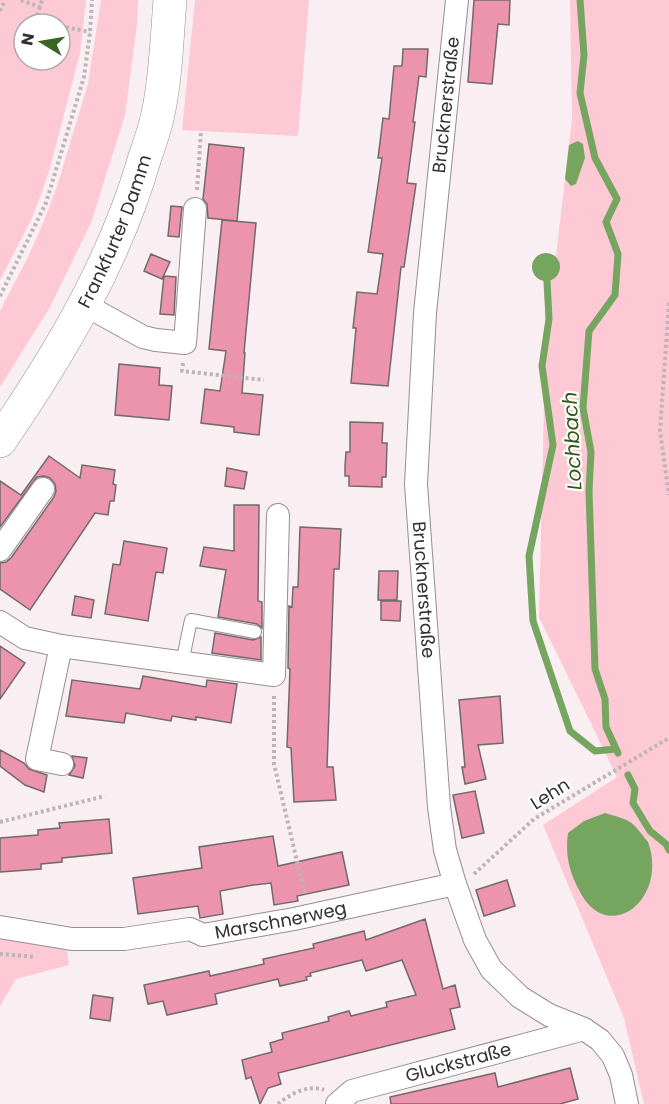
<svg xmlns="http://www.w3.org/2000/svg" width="669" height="1104" viewBox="0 0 669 1104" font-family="Poppins,sans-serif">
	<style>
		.green { fill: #fcc9d5; fill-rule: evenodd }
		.water { fill: #76a560 }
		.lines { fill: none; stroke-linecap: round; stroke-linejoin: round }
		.stream { stroke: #76a560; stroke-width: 7 }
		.building { fill: #ec94ad; stroke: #72696b; stroke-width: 1.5 }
		.lane-casing { stroke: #968e90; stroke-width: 14 }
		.street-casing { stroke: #968e90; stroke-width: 24 }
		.secondary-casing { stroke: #968e90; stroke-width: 34 }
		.path { stroke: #bdb4b7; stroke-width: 4; stroke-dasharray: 3 3; stroke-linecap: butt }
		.lane { stroke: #fff; stroke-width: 12 }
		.street { stroke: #fff; stroke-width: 22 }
		.secondary { stroke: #fff; stroke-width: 33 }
		.labels { text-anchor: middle; stroke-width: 4.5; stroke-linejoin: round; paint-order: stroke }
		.street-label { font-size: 18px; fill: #332f30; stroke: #fff }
		.water-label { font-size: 20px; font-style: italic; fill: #2e5a13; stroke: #fff }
	</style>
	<rect width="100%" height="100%" fill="#f9eff2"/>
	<!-- green -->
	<path class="green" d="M0 0H86L80 53 50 168 41 195 31 220 0 280ZM24 24H60V60H24Z
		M101 0H138L137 25 125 115 91 223 50 307 0 387V311L28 257 44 221 57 186 88 84Z
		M195 0H309L298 136 182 130Z
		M570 0H669V1104H644L624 1018 543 825 617 777 539 617 546 321 543 280 534 273 533 264 541 254 548 253 556 256 572 119Z
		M0 936 67 950 69 965 16 979 0 1006Z"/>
	<!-- water -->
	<path class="water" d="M578 141 583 144 585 158 576 184 571 186 565 179 569 145Z
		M532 267a14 14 0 1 1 28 0a14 14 0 1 1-28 0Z
		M605 813C632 821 630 819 648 842 669 900 607 947 579 890 569 871 565 854 568 833L584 821Z"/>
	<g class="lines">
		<!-- stream -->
		<path class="stream" d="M580 0 584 55 580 93 595 158 617 199 606 222 618 254 615 295 589 331 583 408 591 452 589 491 595 669 605 699 606 727 618 753
			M547 280 549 319 542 366 553 445 529 556 533 621 570 731 595 751 616 749
			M628 775 635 789 633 803 650 831 666 844 669 850"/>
	</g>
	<!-- building -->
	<path class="building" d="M474 0H510L509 25 498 24 492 84 468 82Z
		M403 49H428L426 77 419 76 413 122H415L407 183 416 184 404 267H401L388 386 351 383 356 328H353L357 292 377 294 383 254 368 252 382 158H378L383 118 389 119 394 66H402Z
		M209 144 244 148 237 221 208 218 207 204 203 199Z
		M171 206 182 207 179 237 168 236Z
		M222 220 256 223 244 353H245L242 393 263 395 259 435 234 432V427L201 423 205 389 220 391 226 351 209 349Z
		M151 254 170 262 162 279 144 271Z
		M164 276 176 277 174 315 160 314Z
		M119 364 160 368 159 385 172 386 169 420 115 415Z
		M350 422 383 423 382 443H387L386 477H382V487L349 486V476H345V466L346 452H350Z
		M49 456 80 478 82 465 115 470 113 484 116 485 114 501H110L108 515 95 513 30 610 0 589V563L6 562 11 558 54 497 56 491 55 484 50 478 44 476 37 477 0 527V481L21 495Z
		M227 468 247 472 244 489 225 486Z
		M234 505H259L258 601 262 602V628L257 624 218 617 226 570 200 566 204 547 234 551Z
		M300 527 341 529 339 569H334L327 767H333L336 800 294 802 291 748 287 747 290 669 288 668 289 606 292 607 293 587H298Z
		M124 541 167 548 163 573 156 572 148 621 105 614 113 564 120 565Z
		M379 571H398L397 600H378Z
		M75 596 94 600 91 618 72 615Z
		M381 601H401L400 621 381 620Z
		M215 633 253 640 261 637V660L212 653Z
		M0 646 25 663 0 699Z
		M143 676 206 687 207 680 237 684 231 723 196 717V720L172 716 171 721 126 713 124 723 66 716 72 680 140 689Z
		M500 696 503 743 478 745 486 779 465 784 462 767H465L459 700Z
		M0 750 24 763 29 769 47 775 44 792 25 785 0 766Z
		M72 756 87 758 83 778 69 775 75 766Z
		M475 791 484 833 462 838 453 795Z
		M109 819 112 853 62 858V862L41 864V869L0 872V838L38 835V830L60 828 59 823Z
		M273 836 278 866 342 852 349 885 297 896 298 901 274 905 271 883 253 885 220 891 223 914 200 918 198 906 138 914 133 878 202 868 199 847Z
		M507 880 515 906 484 916 476 890Z
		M425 919 443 989 455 985 460 1007 450 1009 455 1029 278 1073 281 1084 268 1088 260 1104 251 1077 246 1079 242 1060 272 1052 270 1043 283 1039 282 1033 329 1021 328 1017 338 1014 349 1011 351 1016 387 1007 386 1002 416 995 402 960 366 971 362 960 310 973 311 976 306 977 307 980 280 986 278 979 215 994 217 1004 167 1015 163 1001 148 1004 144 985 209 971 210 976 264 964 263 959 314 948 313 944 364 931 366 940Z
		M93 995 113 998 110 1021 90 1018Z
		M570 1068 578 1099 560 1104H391L390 1097 495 1073 498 1087Z"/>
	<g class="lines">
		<defs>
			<path id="lane" d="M182 663 191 620 255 632"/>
			<g id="street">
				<path id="s1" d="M457 0 425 313 416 484 439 807 445 850 455 884 475 940 491 969 520 997 549 1015 584 1029 600 1040 613 1056 621 1075 627 1104"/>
				<path d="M85 305 143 337 156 340 185 343 195 209"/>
				<path d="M0 550 43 489"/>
				<path d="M0 622 25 638 61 646 274 675 278 515"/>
				<path d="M61 646 37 759 62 764"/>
				<path id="s2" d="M0 927 72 939H124L190 929 203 935 294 919 455 884"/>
				<path id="s3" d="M337 1104 352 1091 584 1029"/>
			</g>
			<g id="secondary">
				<path id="s4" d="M0 441C61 352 115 261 145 157 150 143 155 128 158 114 166 77 167 37 170 0"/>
			</g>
		</defs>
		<!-- lane casing -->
		<use href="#lane" class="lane-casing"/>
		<!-- street casing -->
		<use href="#street" class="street-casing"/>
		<!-- secondary casing -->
		<use href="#secondary" class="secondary-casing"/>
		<!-- path -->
		<path class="path" d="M21 0 40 7 42 0
			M40 7 35 21 51 24
			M0 11 5 0
			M60 26 90 32
			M197 190 201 131
			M0 296 46 203 84 77 90 32 92 0
			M669 303 660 431 669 495
			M183 363 182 371 264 380
			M274 696V764L305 895
			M0 822 105 796
			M474 874 534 819 669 738
			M0 954 35 957
			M278 1104C290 1094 308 1084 324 1090"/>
		<!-- lane -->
		<use href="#lane" class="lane"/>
		<!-- street -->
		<use href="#street" class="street"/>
		<!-- secondary -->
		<use href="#secondary" class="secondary"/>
	</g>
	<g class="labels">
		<!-- street labels -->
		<g class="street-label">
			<text transform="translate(446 105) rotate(-84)" y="6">Brucknerstraße</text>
			<text dy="6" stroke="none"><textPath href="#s4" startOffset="240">Frankfurter Damm</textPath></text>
			<text dy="6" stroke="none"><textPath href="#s1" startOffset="592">Brucknerstraße</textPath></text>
			<text transform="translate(550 794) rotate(-32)" y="6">Lehn</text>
			<text dy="6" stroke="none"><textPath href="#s2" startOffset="285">Marschnerweg</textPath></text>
			<text dy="6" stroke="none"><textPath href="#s3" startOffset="130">Gluckstraße</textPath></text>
		</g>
		<!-- water labels -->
		<g class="water-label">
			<text transform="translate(572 441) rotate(-93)" y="7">Lochbach</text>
		</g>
	</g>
	<!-- north arrow -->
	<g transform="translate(42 42) rotate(281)"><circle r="28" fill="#ffffff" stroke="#adacac" stroke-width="1.5"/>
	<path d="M0-4.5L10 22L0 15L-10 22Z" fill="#3a6523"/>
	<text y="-9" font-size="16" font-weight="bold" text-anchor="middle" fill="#332f30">N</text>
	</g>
</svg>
